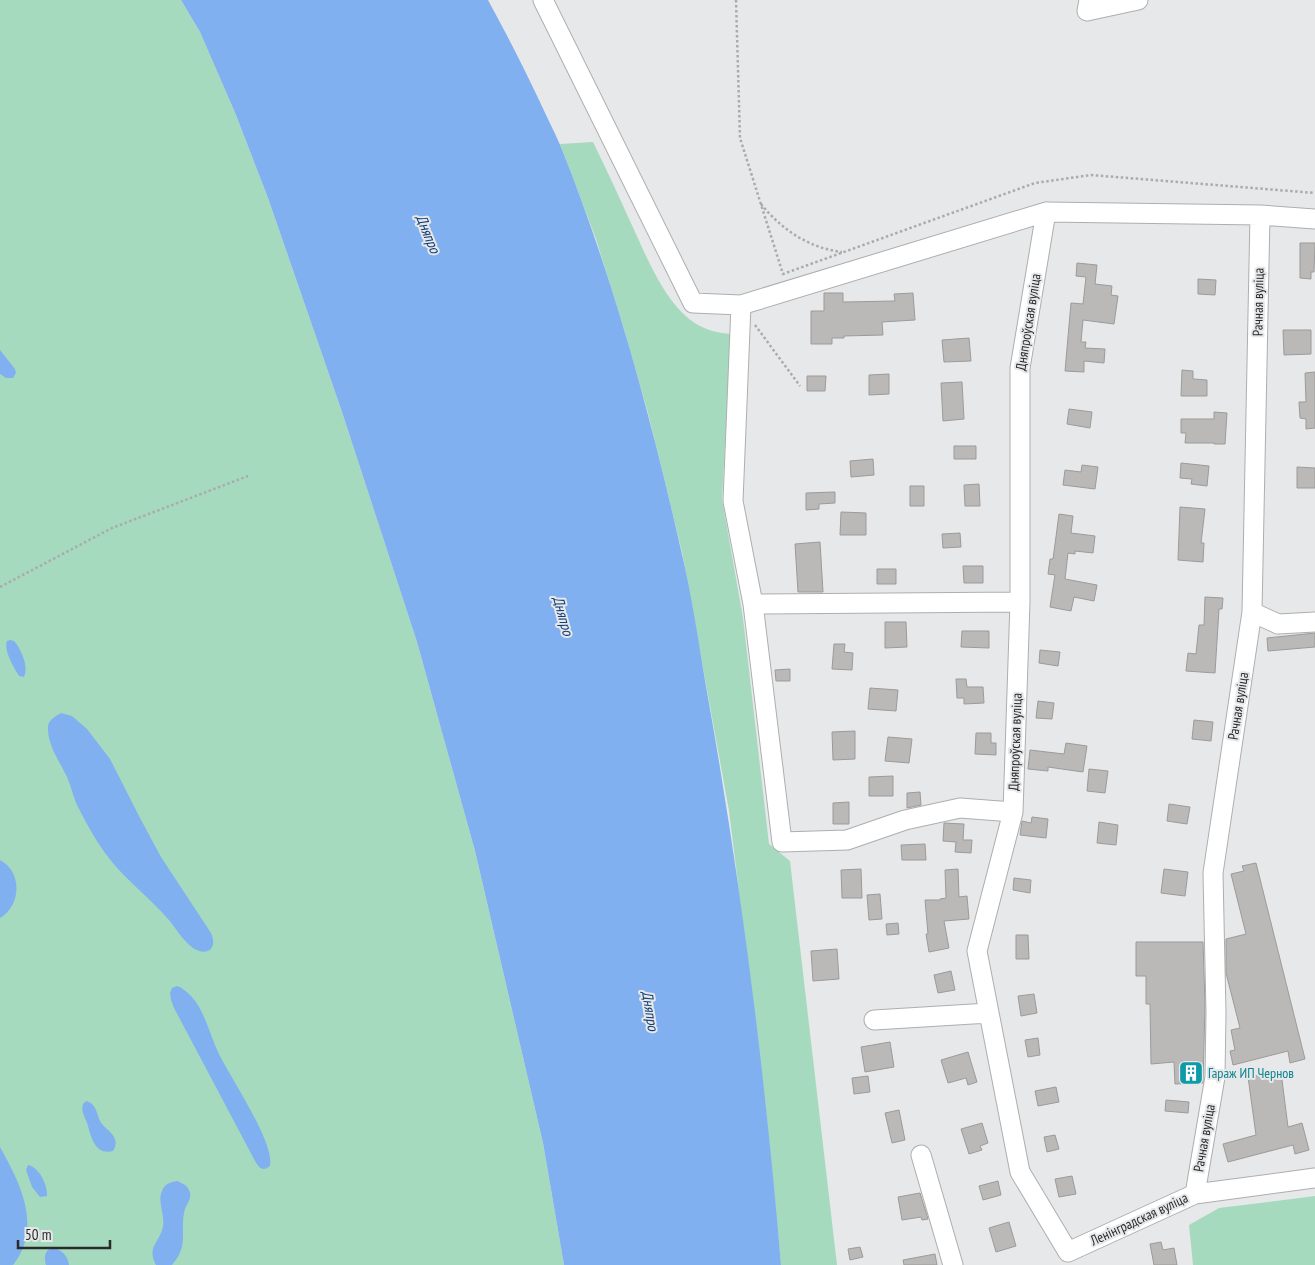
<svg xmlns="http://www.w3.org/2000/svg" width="1315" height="1265" viewBox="0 0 1315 1265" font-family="'PT Sans Narrow',sans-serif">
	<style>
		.green { fill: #a6dabe }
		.water { fill: #81b0f1 }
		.building { fill: #bab9b8; stroke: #9c9b9a }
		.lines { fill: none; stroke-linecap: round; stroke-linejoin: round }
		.minor-casing { stroke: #adaeaf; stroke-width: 21 }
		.path { stroke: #aaabac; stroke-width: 2.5; stroke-dasharray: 2.5 2.5; stroke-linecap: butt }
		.minor { stroke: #fff; stroke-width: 19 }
		.labels { text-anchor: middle; stroke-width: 4; stroke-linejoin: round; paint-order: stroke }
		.street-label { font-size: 14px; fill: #2a2a2b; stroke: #e7e8e9 }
		.culture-label { font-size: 14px; fill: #0d838f; stroke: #e7e8e9; text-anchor: start }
		.water-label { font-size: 15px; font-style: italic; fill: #0f3d77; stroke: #e7e8e9 }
	</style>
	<rect width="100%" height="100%" fill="#e7e8e9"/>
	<!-- green -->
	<path class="green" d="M0 0H181L200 32 236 115 268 198 341 409 417 642 475 851 543 1143 564 1265H0Z
		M593 142C606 168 618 195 630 221 646 255 665 306 698 325 709 331 719 333 731 334L722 499 743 618 769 844 790 861 837 1265H781L766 1109 729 811 682 552 648 413 623 326 596 239 560 144Z
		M1315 1196V1265H1193L1189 1225 1219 1208Z"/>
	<!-- water -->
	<path class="water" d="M181 0H488C506 33 523 66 539 100 546 115 554 131 561 147 613 277 650 413 681 550 692 596 699 645 707 692 741 882 765 1073 781 1265H564L543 1143 475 851 417 642 341 409 268 198 236 115 200 32Z
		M0 350 15 369 16 373 13 378H6L0 374Z
		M10 640 14 641C21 649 29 666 24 677L19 676C14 668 3 650 7 641Z
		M61 713 72 716 87 729 110 759 139 816 161 857 211 933C218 949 207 957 193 948 182 940 176 928 168 919 148 896 123 878 105 853 95 839 86 823 78 807 73 797 71 785 66 775 59 761 48 745 48 729 47 721 54 717 61 713Z
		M0 860C23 872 21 906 0 918Z
		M177 986C183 988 187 992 192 997 205 1012 210 1035 218 1052 230 1077 275 1143 270 1166 263 1172 259 1168 255 1161L174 1008 171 1000 170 993 172 988Z
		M86 1101C98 1104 96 1116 102 1124 109 1132 121 1138 113 1151 94 1156 91 1135 87 1123 84 1115 81 1112 83 1104Z
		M0 1147C20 1183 43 1227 13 1265H0Z
		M28 1165C39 1167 48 1185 47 1196L40 1197 32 1187 26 1170Z
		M177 1181C182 1183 187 1185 189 1190 193 1197 187 1203 185 1209 179 1230 190 1245 172 1265H156C146 1246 160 1243 163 1226 165 1214 157 1202 162 1191 164 1184 171 1182 177 1181Z
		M51 1248C60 1248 68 1255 69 1265H46C44 1258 44 1252 51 1248Z"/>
	<!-- building -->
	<path class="building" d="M1300 243H1315L1314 272H1311V279L1300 278Z
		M1077 263 1097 265 1095 284 1112 286 1111 295 1118 296 1114 324 1083 320 1081 342H1086L1085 348 1105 349 1104 363 1084 361V372L1065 371 1071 303 1083 304 1086 277 1076 276Z
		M1198 279 1216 280 1215 295 1198 294Z
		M824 293H843V302L895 301 894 294 913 293 915 320 882 322 883 335 844 336V338H832V344H811V311H824Z
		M1283 330H1311V354L1284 355Z
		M969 338 971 361 944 362 942 340Z
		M1182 370 1193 371V379L1207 380V396H1181Z
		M1315 372V428L1306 429V419L1300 418 1299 402H1306L1305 373Z
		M889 374V394L869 395V375Z
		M807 376H826L825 391H807Z
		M962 382 964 419 943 421 941 383Z
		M1069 409 1092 412 1090 428 1067 424Z
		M1214 412 1227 413 1225 444H1214V443H1185L1186 433H1181V419H1214Z
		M954 446H976V459H954Z
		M873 459 874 475 851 477 850 461Z
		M1181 463 1209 466 1207 486 1191 484 1192 479 1180 478Z
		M1082 465 1098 467 1095 489 1063 485 1065 470 1081 472Z
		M1297 467 1315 468V488H1297Z
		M979 484 980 506H965L964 485Z
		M910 486H924V506H910Z
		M835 492V503L819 504V509L806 510V493Z
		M1180 507 1205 509 1201 543H1204L1203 562 1178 560Z
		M841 512 866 513V535H840Z
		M1059 514 1073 516 1071 533 1095 536 1093 553 1075 551V554L1068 553 1065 579 1097 585 1094 601 1074 597 1071 611 1050 607 1055 575 1048 574 1050 559H1053Z
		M960 533 961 547 943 548 942 534Z
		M820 542 823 592H798L795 544Z
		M963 566H983V583H964Z
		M877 569H896V584H877Z
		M1205 597 1223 598 1222 609H1219L1215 673 1186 671 1188 653 1196 654 1199 625H1204Z
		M885 622H906L907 647 885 648Z
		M962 631H989V648L961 647Z
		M1315 633V647L1268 651 1267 638Z
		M834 644H845L844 652 853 653 852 670 832 669Z
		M1040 650 1060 652 1058 666 1039 663Z
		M790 669V681H776L775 670Z
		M956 679H966L967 687H983L984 703 964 704V698H957Z
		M870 688 898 690 896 711 868 709Z
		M1038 701 1054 703 1052 719 1036 718Z
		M1194 720 1213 722 1211 741 1192 739Z
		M855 731V759L833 760 832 732Z
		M976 733H991V743H996V755L975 754Z
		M888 737 912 739 909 763 885 761Z
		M1066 743 1087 746 1083 772 1048 767V771L1028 769 1030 750 1064 754Z
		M1089 769 1108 771 1105 793 1087 791Z
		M893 776V796H869V777Z
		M920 792 921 805 907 808V793Z
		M849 802V824H833V803Z
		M1169 804 1190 807 1187 824 1167 821Z
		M1032 817 1048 819 1046 838 1020 835 1022 821 1031 823Z
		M1099 822 1118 825 1116 845 1097 843Z
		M944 823 964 824 963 840H972L971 853 955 852 956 842 943 841Z
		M925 844 926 860H902L901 845Z
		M1256 863 1305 1059 1290 1063 1288 1051 1233 1065 1230 1051 1235 1050 1231 1030 1240 1028 1226 973V939L1246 934 1231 874 1244 871 1242 866Z
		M861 869 862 898H842L841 870Z
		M958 869 959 897 967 896 969 919 944 921 949 948 929 952 926 934H928L925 900H940V899L946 898 945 870Z
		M1164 869 1188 872 1185 896 1161 893Z
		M1014 878 1031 880 1030 893 1013 890Z
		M880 894 882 919 869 920 867 895Z
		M898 923 899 934 887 935 886 924Z
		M1016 935H1028L1029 959H1016Z
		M1136 942H1203L1205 1004 1203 1083 1175 1084 1174 1062 1151 1064 1150 1004H1146V976H1136Z
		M837 949 839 979 813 981 811 951Z
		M951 971 955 990 938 993 934 975Z
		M1034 994 1037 1013 1021 1016 1018 996Z
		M1038 1038 1040 1055 1028 1057 1025 1040Z
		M890 1042 894 1067 865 1072 861 1047Z
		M968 1052 977 1082 968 1085 966 1078 948 1083 941 1060Z
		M1281 1072 1288 1127 1302 1123 1309 1150 1295 1154 1293 1145 1228 1162 1223 1144 1256 1135 1248 1077Z
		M868 1076 870 1092 854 1094 852 1078Z
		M1056 1087 1059 1102 1038 1106 1035 1091Z
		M1166 1100 1189 1102 1188 1113 1165 1111Z
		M899 1110 905 1140 892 1143 885 1113Z
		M982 1123 988 1143 980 1146 982 1150 969 1154 961 1129Z
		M1055 1135 1059 1149 1047 1152 1044 1137Z
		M1072 1176 1076 1194 1059 1197 1055 1179Z
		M998 1181 1001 1195 983 1200 979 1186Z
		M920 1193 928 1219 922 1220 921 1217 902 1220 898 1197Z
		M1009 1222 1016 1246 996 1252 989 1228Z
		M1161 1242 1163 1250 1174 1248 1177 1265H1154L1150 1244Z
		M860 1247 863 1257 850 1260 848 1249Z
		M935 1254 937 1265H904L903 1260Z"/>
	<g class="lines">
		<defs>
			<path id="minor" d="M543 0 693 303 741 305 1046 212 1260 215 1315 219
				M1089 0 1087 11 1138 0
				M1046 212 1020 368V602L1013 812 977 951 1020 1172 1068 1252
				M741 305 733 501 753 604
				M1252 612 1278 624 1315 622
				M1013 812 960 808 905 820 847 840 782 842 753 604 1020 602
				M874 1020 989 1013
				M921 1155 953 1265
				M1195 1194 1215 1077 1216 1013 1213 873 1252 612 1260 215
				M1068 1252 1195 1194 1315 1178"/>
		</defs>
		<!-- minor casing -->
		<use href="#minor" class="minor-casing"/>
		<!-- path -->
		<path class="path" d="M736 0 740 138 783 274 1035 183 1091 175 1315 193
			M761 204C782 230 809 248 842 252
			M755 325 800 386
			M0 587 112 528 248 476"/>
		<!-- minor -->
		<use href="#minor" class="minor"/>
	</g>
	<!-- icons -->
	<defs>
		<symbol id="building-square" viewBox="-11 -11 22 22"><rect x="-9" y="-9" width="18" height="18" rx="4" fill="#0f9aa8" stroke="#e7e8e9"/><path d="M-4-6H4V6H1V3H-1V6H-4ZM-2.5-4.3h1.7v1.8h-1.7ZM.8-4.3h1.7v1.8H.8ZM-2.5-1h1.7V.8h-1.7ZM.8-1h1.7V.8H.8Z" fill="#fff"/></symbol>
	</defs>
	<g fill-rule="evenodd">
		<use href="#building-square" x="1177" y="1059" width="28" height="28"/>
	</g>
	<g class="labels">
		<!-- street labels -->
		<g class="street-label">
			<text transform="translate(1258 302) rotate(-89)" y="5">Рачная вуліца</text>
			<text transform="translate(1028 322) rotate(-81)" y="5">Дняпроўская вуліца</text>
			<text transform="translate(1238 706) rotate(-81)" y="5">Рачная вуліца</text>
			<text transform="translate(1015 742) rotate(-88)" y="5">Дняпроўская вуліца</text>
			<text transform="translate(1204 1138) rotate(-80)" y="5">Рачная вуліца</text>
			<text transform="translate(1139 1219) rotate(-25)" y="5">Ленінградская вуліца</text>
		</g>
		<!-- culture labels -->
		<g class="culture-label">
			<text x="1208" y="1078">Гараж ИП Чернов</text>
		</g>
		<!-- water labels -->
		<g class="water-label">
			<text transform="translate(428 234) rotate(68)" y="5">Дняпро</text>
			<text transform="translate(563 616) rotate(75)" y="5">Дняпро</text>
			<text transform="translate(650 1011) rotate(81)" y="5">Дняпро</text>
		</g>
	</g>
	<!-- scale -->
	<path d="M18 1240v8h92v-8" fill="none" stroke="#2a2a2b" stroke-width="2.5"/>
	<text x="25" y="1240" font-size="15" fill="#2a2a2b" stroke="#e7e8e9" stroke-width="4" paint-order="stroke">50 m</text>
</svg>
